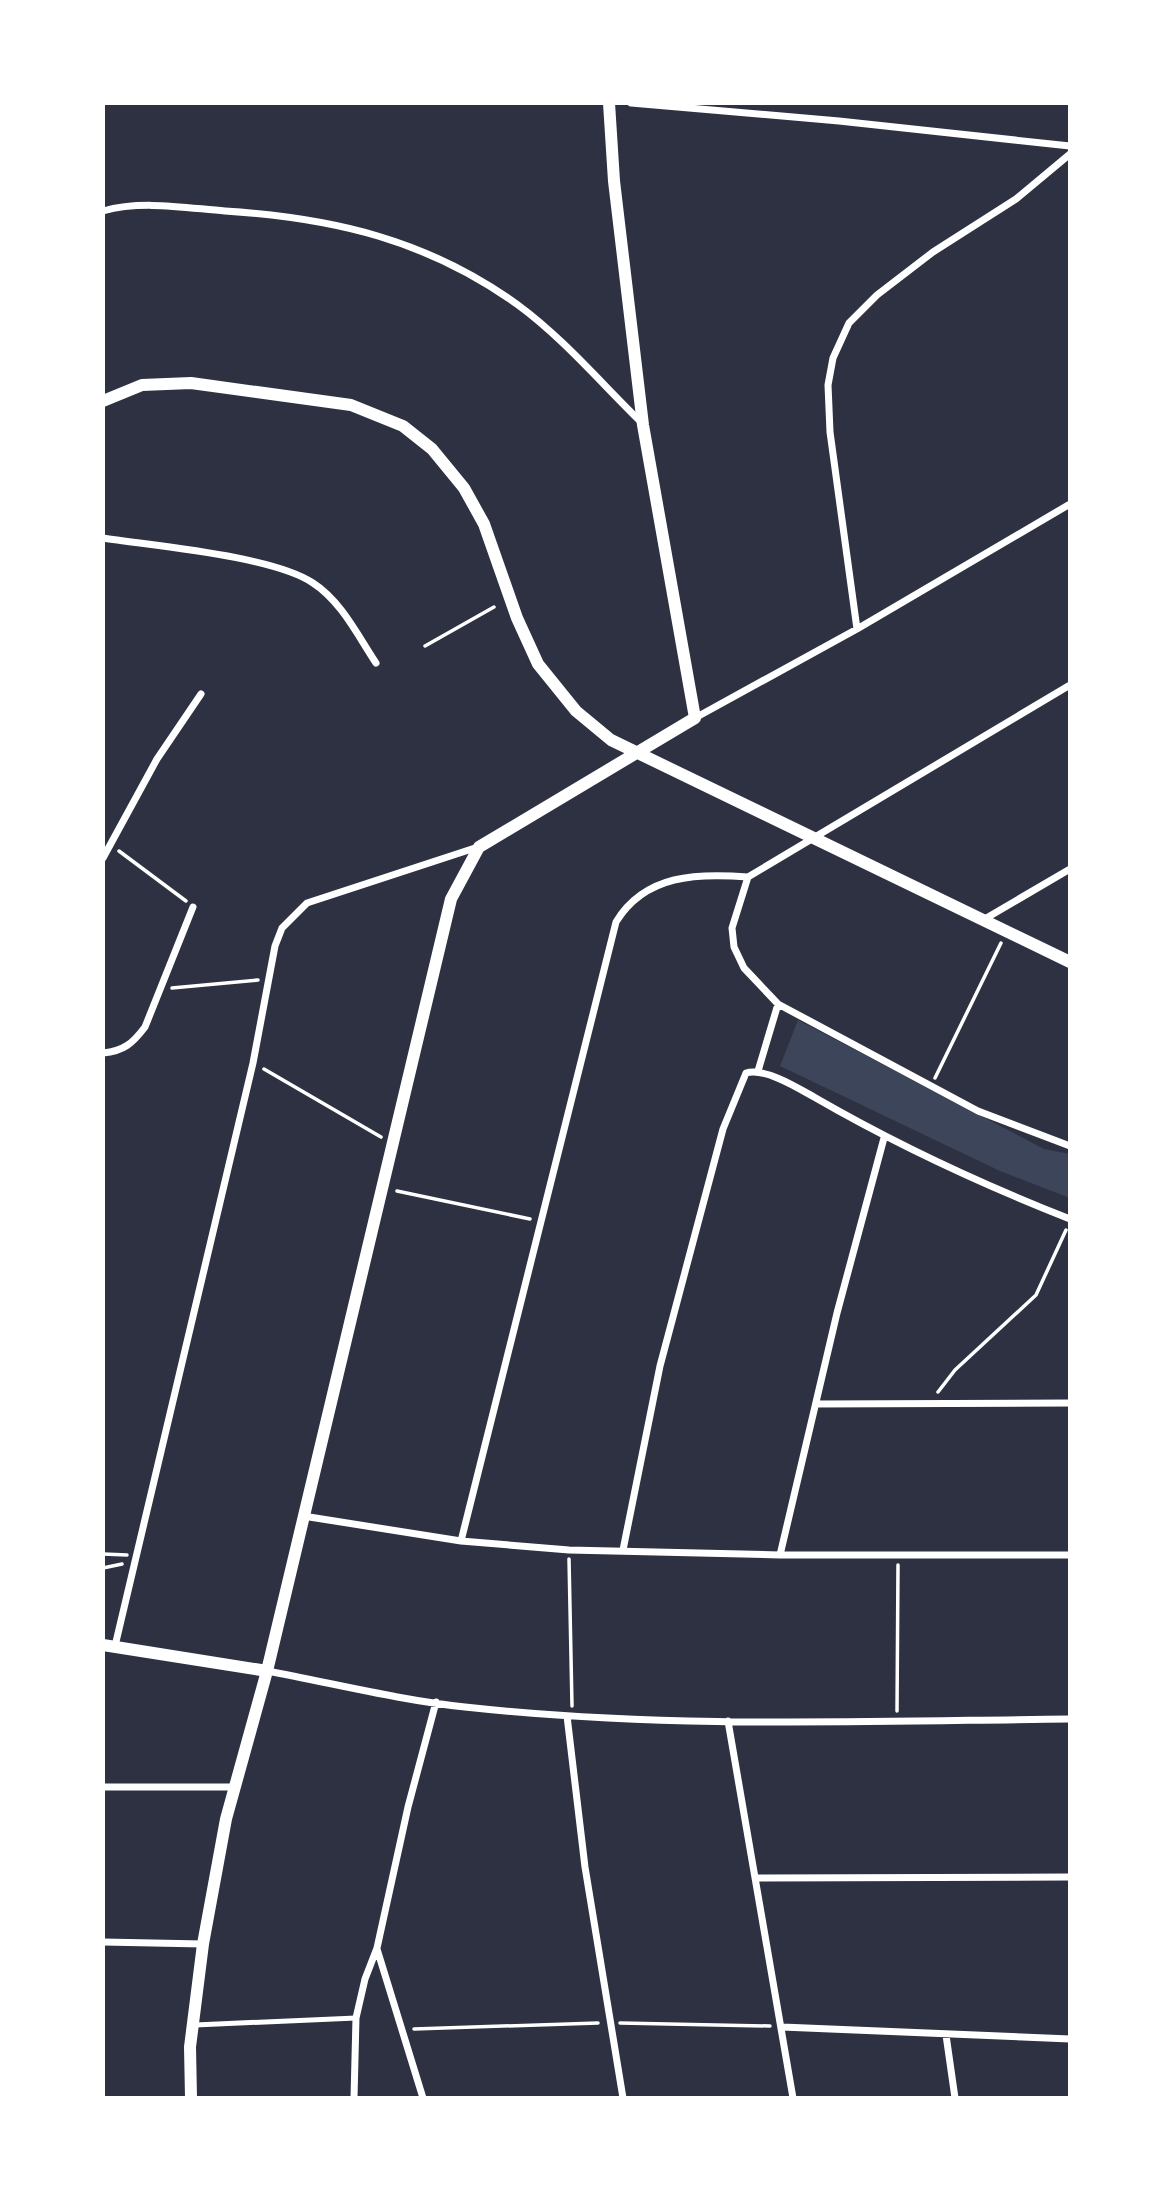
<svg xmlns="http://www.w3.org/2000/svg" width="1173" height="2201" viewBox="0 0 1173 2201" font-family="'Roboto Condensed',sans-serif">
	<style>
		.green { fill: #3c4559 }
		.lines { fill: none; stroke-linecap: round; stroke-linejoin: round }
		.path { stroke: #fff; stroke-width: 3.5 }
		.service { stroke: #fff; stroke-width: 5 }
		.minor { stroke: #fff; stroke-width: 7 }
		.tertiary { stroke: #fff; stroke-width: 12 }
	</style>
	<rect width="100%" height="100%" fill="#2d3142"/>
	<!-- green -->
	<path class="green" d="M798 1020 1044 1149 1070 1154V1198L1000 1171 780 1066Z"/>
	<g class="lines">
		<!-- path -->
		<path class="path" d="M425 646 494 607
			M119 851 186 901
			M172 988 258 980
			M264 1069 381 1137
			M935 1078 1001 943
			M397 1191 530 1219
			M938 1392 955 1370 1036 1295 1066 1230
			M103 1554 127 1555
			M569 1559 572 1706
			M103 1568 122 1564
			M897 1711 898 1565
			M620 2023 770 2026
			M414 2029 598 2023"/>
		<!-- service -->
		<path class="service" d="M195 2025 356 2018"/>
		<!-- minor -->
		<path class="minor" d="M631 103 839 121 1070 146
			M103 211C142 200 186 208 225 211 334 218 428 240 518 305 563 338 601 383 641 422
			M103 538C155 546 273 556 313 583 341 601 358 636 376 663
			M857 629 830 432 828 385 833 358 849 323 877 295 933 252 1016 199 1070 154
			M1070 685 748 877 732 928 734 947 744 968 778 1004 978 1111 1070 1146
			M695 718 857 629 1070 504
			M103 858 157 759 201 694
			M983 920 1070 869
			M103 1053C124 1051 133 1043 145 1027L193 907
			M758 1071 778 1004
			M816 1404 1070 1403
			M303 1516 461 1541 569 1550 780 1555H1070
			M461 1541 616 922C645 874 698 873 748 877
			M623 1550 660 1366 723 1129 746 1073C764 1067 798 1088 814 1097 897 1145 981 1184 1070 1219
			M780 1555 837 1313 884 1138
			M115 1646 253 1063 275 946 282 928 307 903 478 847
			M267 1671C332 1683 399 1700 465 1707 666 1729 868 1721 1070 1719
			M567 1716 585 1867 623 2098
			M728 1721 793 2098
			M103 1787H235
			M756 1878 1070 1877
			M103 1942 203 1944
			M377 1949 423 2098
			M782 2027 1070 2039
			M946 2035 955 2098
			M354 2098 356 2018 365 1979 377 1948 408 1807 436 1702"/>
		<!-- tertiary -->
		<path class="tertiary" d="M103 401 142 385 191 383 351 405 403 426 432 449 464 488 484 524 517 618 538 664 576 711 611 740 1070 962
			M103 1645 267 1671
			M191 2098 190 2047 203 1944 226 1819 267 1671 451 899 479 847 695 718 643 425 614 181 609 103"/>
	</g>
	<!-- border -->
	<rect width="1173" height="2201" fill="none" stroke="#ffffff" stroke-width="210"/>
</svg>
